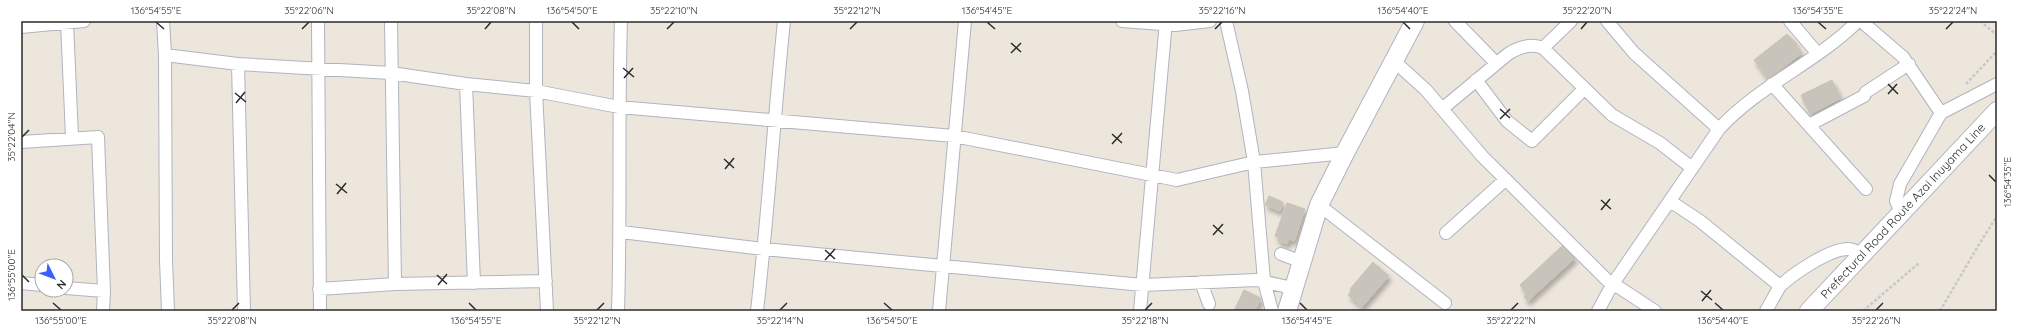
<svg xmlns="http://www.w3.org/2000/svg" width="2018" height="332" viewBox="0 0 2018 332" font-family="Quicksand,sans-serif">
	<style>
		.building { fill: #c9c4bb; stroke: #c9c2b6; filter: url(#shadow) }
		.lines { fill: none; stroke-linecap: round; stroke-linejoin: round }
		.street-casing { stroke: #b1b4bf; stroke-width: 14 }
		.secondary-casing { stroke: #b1b4bf; stroke-width: 20 }
		.path { stroke: #c8c8c8; stroke-width: 2.5; stroke-dasharray: 3 2; stroke-linecap: butt }
		.street { stroke: #fff; stroke-width: 12 }
		.secondary { stroke: #fff; stroke-width: 18 }
		.ticks { fill: none; stroke: #2b2b2b; stroke-width: 1.5 }
		.labels { text-anchor: middle; stroke-width: 3; stroke-linejoin: round; paint-order: stroke }
		.street-label { font-size: 12px; fill: #2b2b2b; stroke: #fff }
		.neatline { fill: none; stroke: #2b2b2b; stroke-width: 1.5 }
		.ticks-label { font-size: 10px; text-anchor: middle; fill: #2b2b2b }
	</style>
	<defs>
		<filter id="shadow"><feDropShadow dx="2.5" dy="4.5" stdDeviation="2" flood-color="#0004"/></filter>
	</defs>
	<rect width="100%" height="100%" fill="#ede6dd"/>
	<!-- building -->
	<path class="building" d="M1787 34 1797 44 1796 45 1802 53 1768 79 1754 60Z
		M1832 80 1841 98 1810 114 1801 95Z
		M1269 196 1283 202 1280 211 1265 205Z
		M1287 203 1305 209 1294 241 1289 239 1287 244 1278 241 1279 238 1275 236Z
		M1563 245 1575 258 1528 301 1524 297 1527 294 1520 285Z
		M1373 262 1389 276 1362 307 1348 295 1351 291 1350 289Z
		M1244 290 1261 298 1255 311H1234Z"/>
	<g class="lines">
		<defs>
			<path id="street" d="M163 21 165 55 166 260 168 311
				M318 21 320 311
				M391 21 395 284
				M536 21V91L547 311
				M1122 21 1175 25 1210 21
				M1226 21 1242 91 1254 162 1264 281 1272 311
				M1455 21 1496 63
				M1607 21 1634 53 1719 129
				M1790 21 1818 54
				M1861 21 1903 57 1941 113 1900 184 1896 201 1901 212
				M67 22 72 137
				M21 27 84 21
				M1543 48 1571 21
				M165 55 238 64 391 73 466 84 536 91 619 107 954 136 1177 180 1254 162 1345 153
				M1394 61 1426 90 1482 156 1612 285 1620 288 1655 311
				M238 64 244 311
				M1476 80 1507 121 1532 141 1584 89
				M466 84 474 283
				M1772 84 1866 189
				M1442 109 1508 54C1519 47 1531 43 1543 48L1612 115 1660 143 1692 168
				M1941 113 1997 84
				M1809 125 1864 96 1866 92 1909 64
				M21 142 98 137 104 291 103 311
				M1670 201 1700 221 1780 286C1793 274 1829 249 1848 249 1853 249 1858 252 1862 254
				M1319 205 1445 303
				M621 232 764 249 1143 285 1256 280 1293 288
				M1446 233 1505 180
				M1281 254 1302 262
				M1201 282 1209 304
				M21 283 42 285
				M66 288 104 291
				M319 289 395 284 546 281
				M618 311C621 214 618 118 621 21
				M757 311C768 215 774 118 784 21
				M939 311 965 21
				M1140 311 1166 21
				M1598 311 1612 285 1719 129C1759 85 1816 63 1858 21
				M1766 311 1780 286"/>
			<path id="secondary" d="M1287 311 1319 205 1345 153 1415 21
				M1809 311 1997 111"/>
		</defs>
		<!-- street casing -->
		<use href="#street" class="street-casing"/>
		<!-- secondary casing -->
		<use href="#secondary" class="secondary-casing"/>
		<!-- path -->
		<path class="path" d="M1980 21 1997 35
			M1966 84 1997 51
			M1863 311 1919 263
			M1940 311 1978 246 1997 216"/>
		<!-- street -->
		<use href="#street" class="street"/>
		<!-- secondary -->
		<use href="#secondary" class="secondary"/>
	</g>
	<!-- ticks -->
	<path class="ticks" d="M156 22 164 29M572 22 579 29M987 22 995 29M1403 22 1410 29M1818 22 1826 29M302 29 309 22M485 29 491 22M667 29 674 22M850 29 857 22M1215 29 1222 22M1581 29 1587 22M1946 29 1953 22M1011 43 1021 52M1011 53 1021 43M623 68 634 77M624 78 633 68M1888 84 1898 94M235 93 246 102M1888 94 1897 84M236 103 245 92M1500 109 1510 118M1500 119 1510 109M1112 134 1122 143M22 137 29 130M1112 144 1122 133M724 159 734 168M725 169 734 158M1989 175 1996 182M336 184 347 193M337 194 346 183M1601 200 1611 209M1601 210 1610 199M1213 225 1223 234M1213 235 1223 224M825 250 835 259M825 260 835 249M22 275 29 282M437 275 447 284M438 285 447 274M1701 291 1712 300M1702 301 1711 290M53 303 61 310M469 303 476 310M884 303 892 310M1300 303 1307 310M1715 303 1723 310M232 310 239 303M597 310 604 303M780 310 787 303M1145 310 1152 303M1511 310 1518 303M1876 310 1883 303"/>
	<g class="labels">
		<!-- street labels -->
		<g class="street-label">
			<text transform="translate(1903 211) rotate(-47)" y="4">Prefectural Road Route Azai Inuyama Line</text>
		</g>
	</g>
	<!-- border -->
	<rect width="2018" height="332" fill="none" stroke="#ffffff" stroke-width="44"/>
	<!-- north arrow -->
	<g transform="translate(54 278) rotate(132)"><circle r="19" fill="#ffffff" stroke="#aaaaaa"/>
	<path d="M0-3L7 15L0 10L-7 15Z" fill="#3960fe"/>
	<text y="-6" font-size="11" font-weight="bold" text-anchor="middle" fill="#2b2b2b">N</text>
	</g>
	<rect x="22" y="22" width="1974" height="288" class="neatline"/>
	<g class="ticks-label">
		<text x="156" y="14">136°54'55"E</text>
		<text x="309" y="14">35°22'06"N</text>
		<text x="491" y="14">35°22'08"N</text>
		<text x="572" y="14">136°54'50"E</text>
		<text x="674" y="14">35°22'10"N</text>
		<text x="857" y="14">35°22'12"N</text>
		<text x="987" y="14">136°54'45"E</text>
		<text x="1222" y="14">35°22'16"N</text>
		<text x="1403" y="14">136°54'40"E</text>
		<text x="1587" y="14">35°22'20"N</text>
		<text x="1818" y="14">136°54'35"E</text>
		<text x="1953" y="14">35°22'24"N</text>
		<text transform="translate(11 137) rotate(-90)" y="4">35°22'04"N</text>
		<text transform="translate(2007 182) rotate(-90)" y="4">136°54'35"E</text>
		<text transform="translate(11 275) rotate(-90)" y="4">136°55'00"E</text>
		<text x="61" y="324">136°55'00"E</text>
		<text x="232" y="324">35°22'08"N</text>
		<text x="476" y="324">136°54'55"E</text>
		<text x="597" y="324">35°22'12"N</text>
		<text x="780" y="324">35°22'14"N</text>
		<text x="892" y="324">136°54'50"E</text>
		<text x="1145" y="324">35°22'18"N</text>
		<text x="1307" y="324">136°54'45"E</text>
		<text x="1511" y="324">35°22'22"N</text>
		<text x="1723" y="324">136°54'40"E</text>
		<text x="1876" y="324">35°22'26"N</text>
	</g>
</svg>
